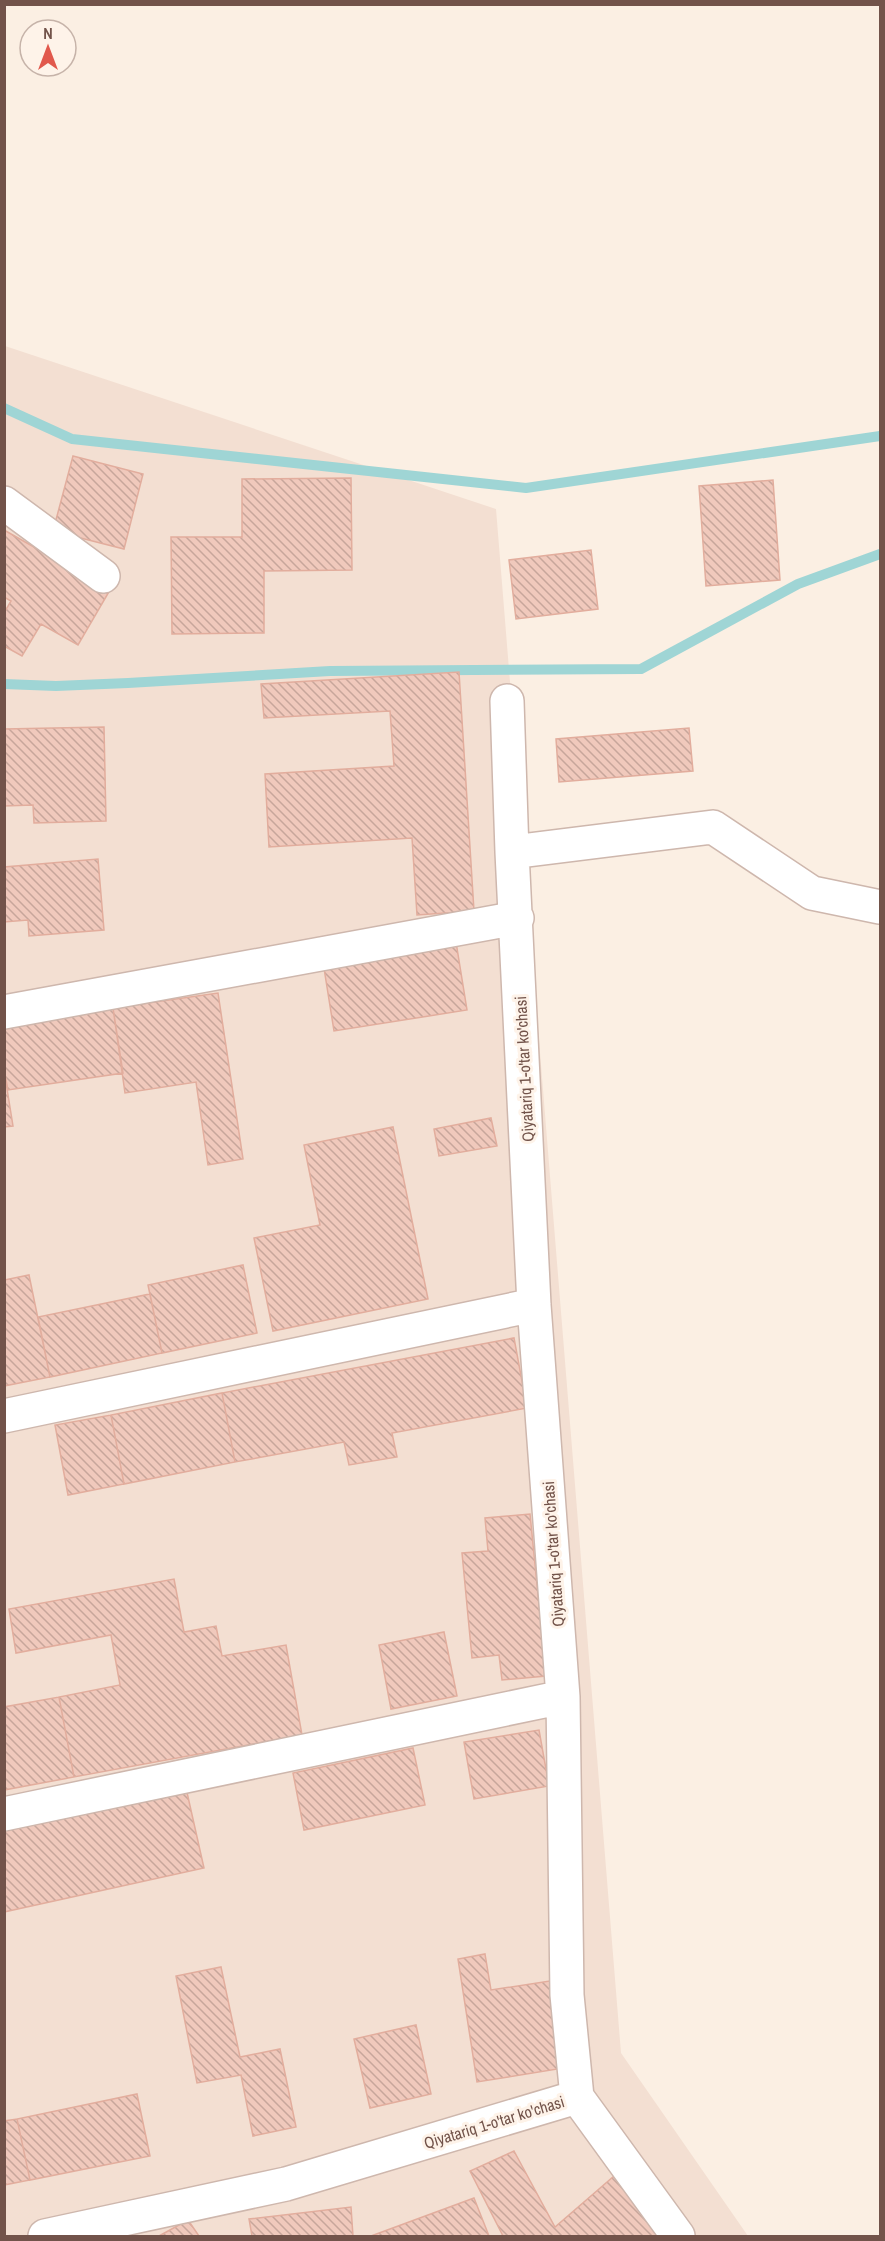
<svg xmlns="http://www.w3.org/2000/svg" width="885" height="2241" viewBox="0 0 885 2241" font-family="'Archivo Narrow',sans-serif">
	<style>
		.residential { fill: #f3dfd2 }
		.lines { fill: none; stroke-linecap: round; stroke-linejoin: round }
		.stream { stroke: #9fd5d5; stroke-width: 10 }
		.building { fill: url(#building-back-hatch); stroke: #e2ad9d; stroke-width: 1.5 }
		.minor-casing { stroke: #ceb7ad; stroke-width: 36 }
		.minor { stroke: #fff; stroke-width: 33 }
		.labels { text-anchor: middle; stroke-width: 6; stroke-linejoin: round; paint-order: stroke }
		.street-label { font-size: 16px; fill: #72534a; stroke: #fef3e9 }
	</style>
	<defs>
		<pattern id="building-back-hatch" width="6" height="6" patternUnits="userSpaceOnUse" patternTransform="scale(1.5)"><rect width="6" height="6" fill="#f0c9bc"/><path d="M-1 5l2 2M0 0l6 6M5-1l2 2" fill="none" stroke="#c7a69b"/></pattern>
	</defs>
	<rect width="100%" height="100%" fill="#fbefe3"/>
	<!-- residential -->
	<path class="residential" d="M5 346 496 509 621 2053 748 2236H5Z"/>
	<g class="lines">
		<!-- stream -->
		<path class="stream" d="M4 408 72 439 526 488 880 436
			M4 684 56 686 128 683 330 671 641 669 798 584 880 554"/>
	</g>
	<!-- building -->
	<path class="building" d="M73 456 143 474 124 549 53 531Z
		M351 478 352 570 264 571V633L172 634 171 537H242V479Z
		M773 480 780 580 706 586 699 486Z
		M4 530 110 590 78 645 41 624 22 656 4 646V613L11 601 4 597Z
		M591 550 598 609 516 619 509 560Z
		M459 672 474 911 417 915 412 838 269 847 265 774 394 766 390 711 264 718 261 684Z
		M104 727 106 821 34 823 33 805 4 806V729Z
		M689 728 693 771 559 782 556 739Z
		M98 859 104 930 29 936 28 920 4 922V867Z
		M456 942 467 1010 334 1031 323 962Z
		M218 993 243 1159 208 1165 196 1082 125 1093 113 1008Z
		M113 1008 123 1073 8 1090 4 1070V1025Z
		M4 1070 13 1126 4 1127Z
		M491 1118 497 1146 439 1156 434 1129Z
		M393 1127 428 1299 273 1331 254 1238 320 1225 304 1145Z
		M243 1265 257 1333 162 1353 148 1285Z
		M29 1275 50 1377 4 1386V1280Z
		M150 1294 162 1353 50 1377 38 1317Z
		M514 1338 527 1408 392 1433 397 1457 349 1465 344 1442 235 1462 222 1393Z
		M222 1393 235 1462 124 1484 111 1415Z
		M111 1415 124 1484 68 1495 55 1425Z
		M530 1514 546 1676 502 1680 499 1655 472 1658 462 1553 488 1551 485 1518Z
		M174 1579 184 1632 216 1626 222 1656 286 1645 302 1735 74 1777 59 1697 120 1685 111 1635 16 1653 9 1609Z
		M444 1632 457 1696 391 1709 379 1645Z
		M59 1697 74 1777 4 1790V1707Z
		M539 1730 549 1786 474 1799 464 1742Z
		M413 1748 425 1805 304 1830 293 1773Z
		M186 1788 204 1868 4 1912V1828Z
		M485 1954 491 1990 556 1980 570 2067 477 2082 458 1959Z
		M221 1967 240 2057 280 2049 296 2127 253 2136 241 2075 197 2083 176 1976Z
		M416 2025 431 2094 370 2108 354 2039Z
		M137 2094 150 2156 30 2180 17 2119Z
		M17 2119 30 2180 4 2185V2121Z
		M514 2151 555 2227 614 2176 663 2236H503L470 2171Z
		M474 2198 489 2236H371Z
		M351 2207 353 2236H252L249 2219Z
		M188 2220 199 2236H159Z"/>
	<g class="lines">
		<defs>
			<path id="minor" d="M4 503 103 576
				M507 701 512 852
				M4 1012 517 918
				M4 1416 534 1305
				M4 1814 563 1697
				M577 2097 678 2236
				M45 2236 286 2184 577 2097 567 1995 563 1697 534 1305 512 852 713 827 812 893 880 907"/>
		</defs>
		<!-- minor casing -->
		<use href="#minor" class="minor-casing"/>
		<!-- minor -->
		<use href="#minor" class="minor"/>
	</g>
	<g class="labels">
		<!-- street labels -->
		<g class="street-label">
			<text transform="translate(524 1069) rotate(-93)" y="6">Qiyatariq 1-o'tar ko'chasi</text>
			<text transform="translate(553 1554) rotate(-94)" y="6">Qiyatariq 1-o'tar ko'chasi</text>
			<text transform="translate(494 2122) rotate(-17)" y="6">Qiyatariq 1-o'tar ko'chasi</text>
		</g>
	</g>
	<!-- border -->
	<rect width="885" height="2241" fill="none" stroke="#72534a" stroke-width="12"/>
	<!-- north arrow -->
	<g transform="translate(48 48)"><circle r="28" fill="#fef3e9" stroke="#c6b3a9" stroke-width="1.5"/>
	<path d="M0-4.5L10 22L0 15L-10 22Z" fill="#e1584c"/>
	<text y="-9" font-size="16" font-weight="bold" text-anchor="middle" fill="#72534a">N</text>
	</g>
</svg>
